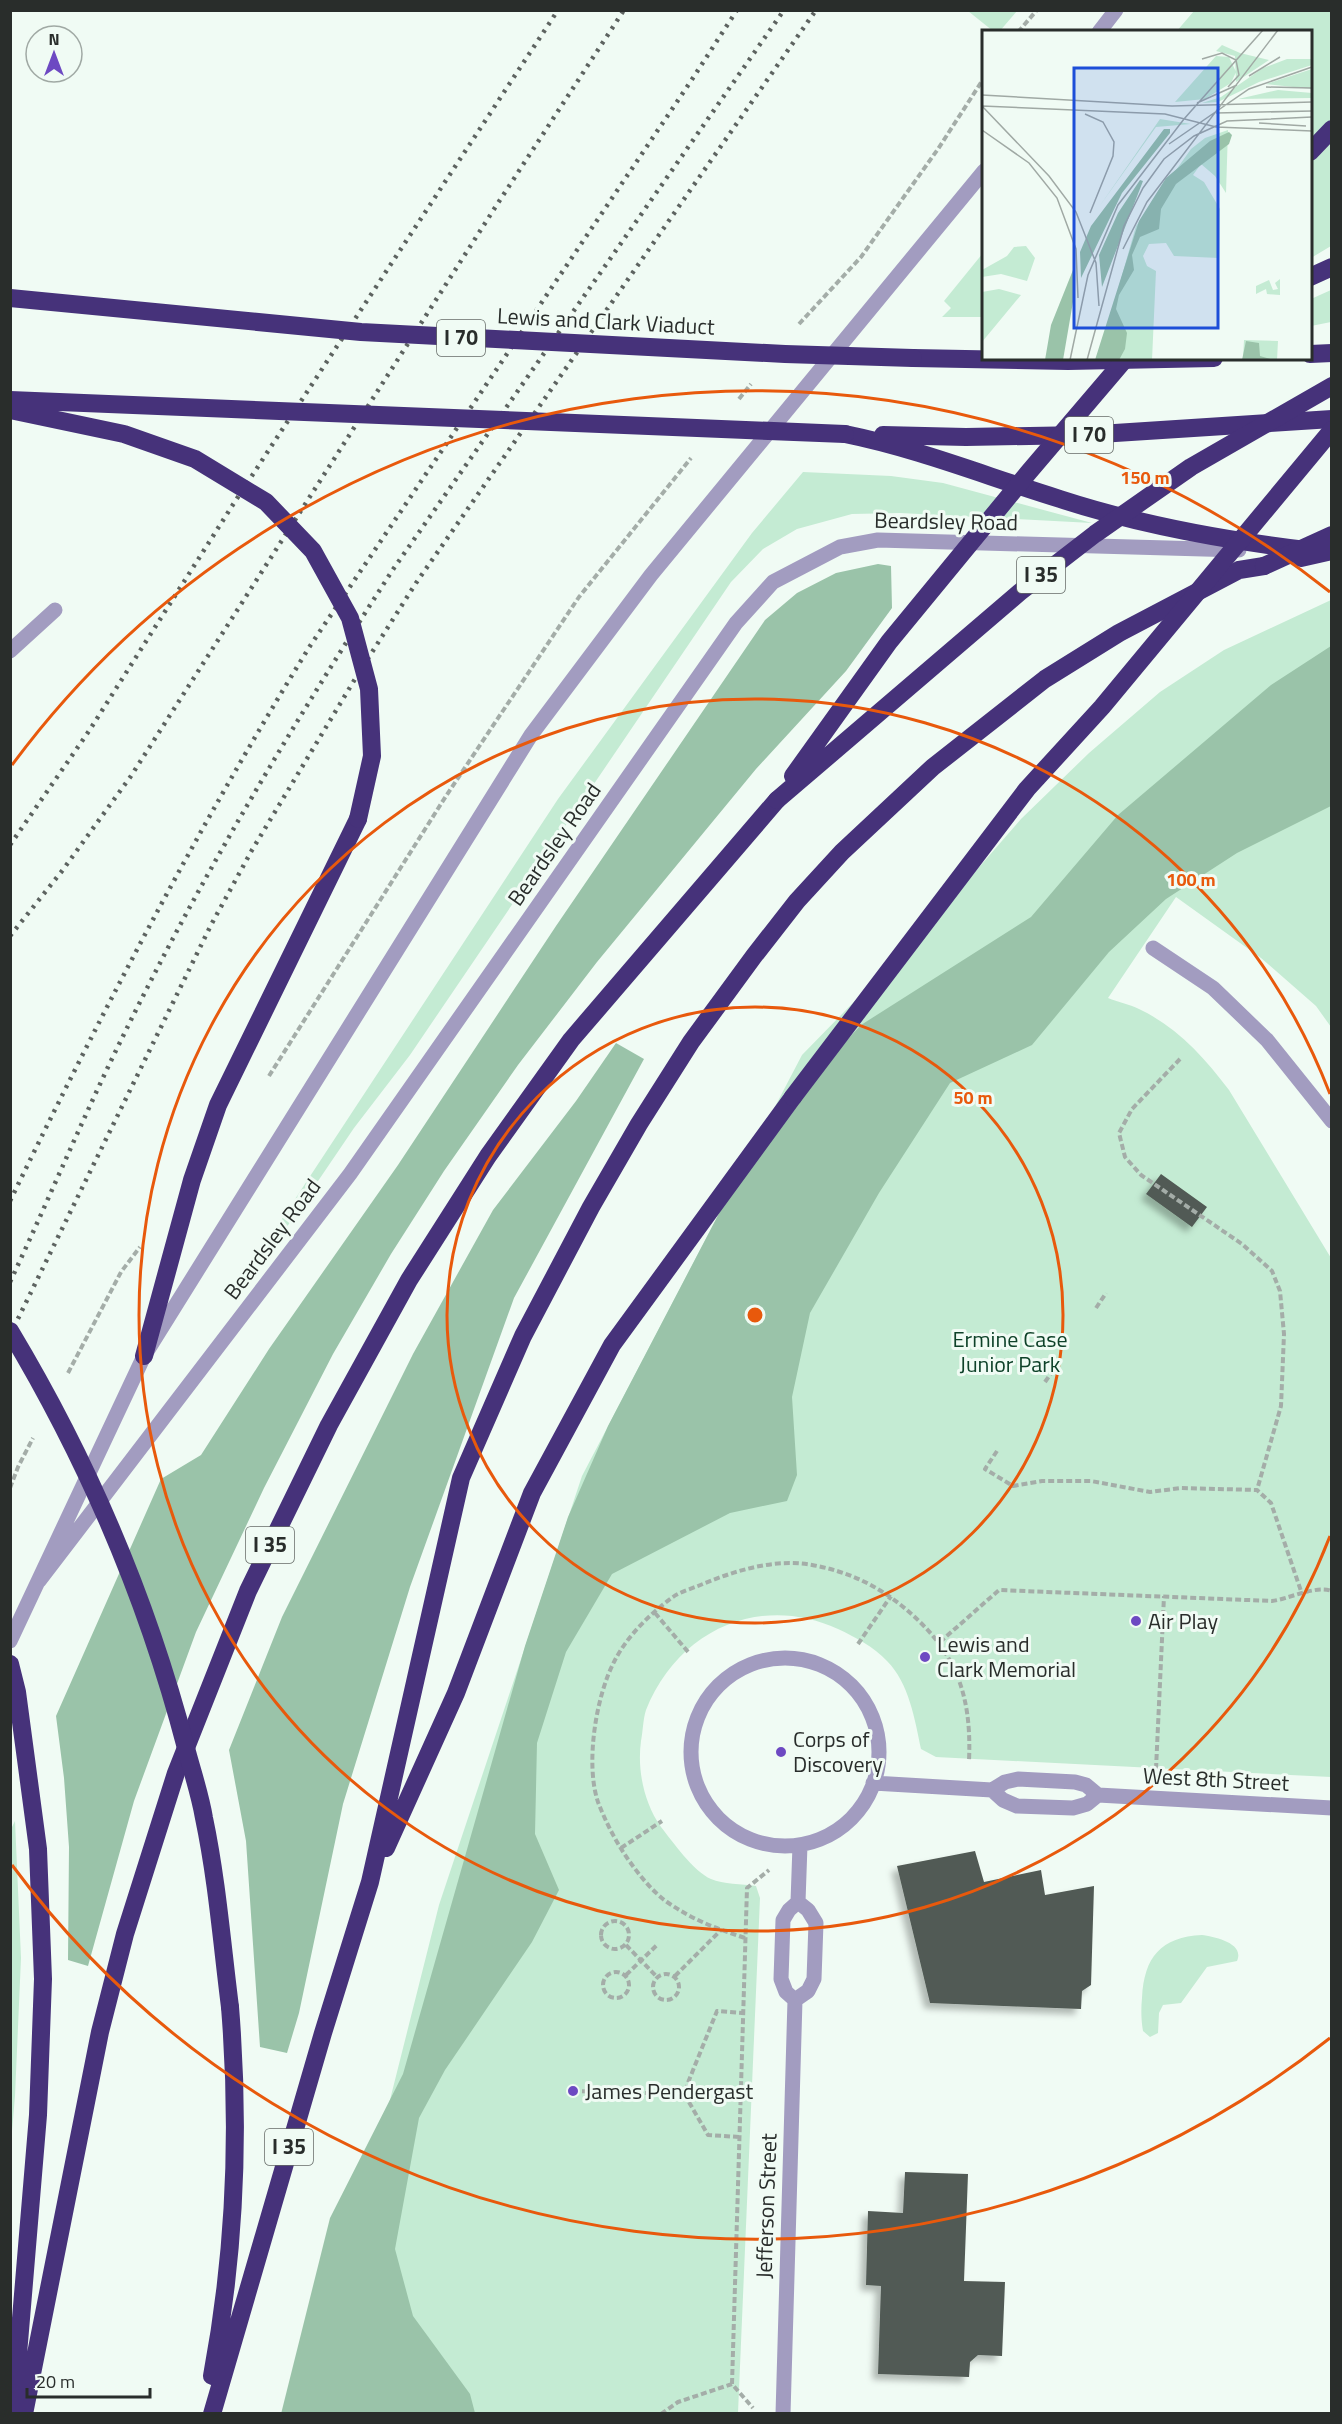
<svg xmlns="http://www.w3.org/2000/svg" width="1342" height="2424" viewBox="0 0 1342 2424" font-family="'Titillium Web',sans-serif">
	<style>
		.green { fill: #c4ebd3 }
		.forest { fill: #9ac3a9 }
		.building { fill: #515a54; filter: url(#shadow) }
		.lines { fill: none; stroke-linecap: round; stroke-linejoin: round }
		.path { stroke: #a4ada8; stroke-width: 4; stroke-dasharray: 6 3; stroke-linecap: butt }
		.service { stroke: #a29cc0; stroke-width: 15 }
		.minor { stroke: #a29cc0; stroke-width: 15 }
		.tertiary { stroke: #a29cc0; stroke-width: 15 }
		.motorway { stroke: #46327a; stroke-width: 18 }
		.rail { stroke: #5d6360; stroke-width: 4.5; stroke-dasharray: 3 6; stroke-linecap: butt }
		.motorway-bridge { stroke: #46327a; stroke-width: 18 }
		.ring { fill: none; stroke: #e8590c; stroke-width: 3 }
		.poi-dot { fill: #6d49c2; stroke: #f0fbf4; stroke-width: 2 }
		.labels { text-anchor: middle; stroke-width: 6; stroke-linejoin: round; paint-order: stroke }
		.shield { fill: #f0fbf4; stroke: #656b67; stroke-width: 1.5 }
		.shield-label { font-size: 21px; font-weight: bold; fill: #292d2b }
		.street-label { font-size: 22px; fill: #292d2b; stroke: #f0fbf4 }
		.park-label { font-size: 22px; fill: #0e4229; stroke: #f0fbf4 }
		.poi-label { font-size: 22px; fill: #292d2b; stroke: #f0fbf4; text-anchor: start }
		.inset-road { fill: none; stroke: #a0a9a4; stroke-width: 1.5 }
		.view { fill: #1d4ed8; fill-opacity: 0.15; stroke: #1d4ed8; stroke-width: 3 }
		.inset-edge { fill: none; stroke: #292d2b; stroke-width: 3 }
		.centre { fill: #e8590c; stroke: #f0fbf4; stroke-width: 3 }
		.ring-label { font-size: 18px; text-anchor: middle; font-weight: bold; fill: #e8590c; stroke: #f0fbf4; stroke-width: 6; stroke-linejoin: round; paint-order: stroke }
	</style>
	<defs>
		<filter id="shadow"><feDropShadow dx="-5.5" dy="5.5" stdDeviation="3" flood-color="#0004"/></filter>
	</defs>
	<rect width="100%" height="100%" fill="#f0fbf4"/>
	<!-- green -->
	<path class="green" d="M968 11H1017L999 32 993 31Z
		M1194 11H1331V246L1311 258 1310 32H1176Z
		M983 253V317H942L951 308 944 301Z
		M1331 290V322L1311 326V299Z
		M803 472 891 476 943 483 1092 523 900 513 852 514 797 529 763 549 731 582 410 1055 354 1128 238 1299 232 1295 558 799 752 533Z
		M1331 600V1027L1316 1006 1261 958 1176 897 1108 998C1118 1002 1129 1004 1139 1009 1177 1027 1203 1056 1229 1090L1331 1258V1777L936 1757 921 1749C915 1720 909 1683 887 1661 874 1647 855 1637 838 1629 760 1593 678 1630 646 1710 643 1719 643 1731 641 1741 637 1770 644 1803 661 1827 672 1841 694 1872 711 1879 723 1884 742 1884 756 1886L760 1898 738 2413 311 2414 439 1905 582 1476 802 1055 927 927 1021 819 1089 753 1160 692 1224 650Z
		M15 1821 21 1958 15 2096 11 2143 10 1831Z
		M1202 1935C1215 1937 1245 1943 1237 1961L1207 1967 1181 2003 1163 2005 1159 2013 1158 2033 1150 2037 1143 2031C1141 2020 1141 2008 1142 1998 1144 1957 1161 1937 1202 1935Z"/>
	<!-- forest -->
	<path class="forest" d="M878 564 891 566 892 608 846 671 756 769 597 962 518 1065 444 1171 391 1254 333 1354 264 1488 196 1632 134 1801 88 1966 68 1960 69 1847 64 1778 56 1716 161 1479 201 1455 269 1349 398 1165 556 926 765 620 797 593 836 573Z
		M1331 646V806L1237 853 1166 899 1109 952 1032 1045 950 1083 879 1193 810 1313 792 1397 797 1475 787 1501 730 1513 612 1574 566 1652 537 1743 535 1834 559 1890 532 1942 445 2070 419 2118 395 2249 413 2316 470 2394 475 2413 281 2414 330 2218 403 2074 525 1646 568 1517 608 1426 761 1133 861 1025 1031 917 1118 815 1271 685Z
		M616 1043 644 1059 514 1298 410 1587 343 1804 299 2013 287 2053 260 2047 246 1841 229 1750 282 1617 413 1354 493 1210 576 1101Z"/>
	<!-- building -->
	<path class="building" d="M1161 1174 1207 1207 1192 1227 1146 1194Z
		M975 1851 984 1882 1041 1870 1045 1895 1094 1886 1091 1985 1082 1991 1081 2009 930 2003 897 1866Z
		M905 2172 968 2174 964 2281 1005 2282 1002 2356 978 2355 970 2362 969 2377 878 2374 881 2286 866 2285 868 2211 903 2213Z"/>
	<g class="lines">
		<!-- path -->
		<path class="path" d="M1018 32 1037 10
			M799 324 861 257 938 149 984 78
			M739 399 751 384
			M1180 1059 1132 1109 1119 1133 1125 1157 1141 1175 1242 1244 1272 1271 1280 1291 1284 1334 1281 1406 1257 1490
			M269 1076 446 796 579 597 691 458
			M1096 1308 1106 1293
			M68 1373 121 1272 140 1247
			M1045 1382 1056 1366
			M997 1451 985 1469 1013 1486 1042 1481H1091L1150 1492 1181 1488 1257 1490 1271 1503 1302 1594
			M10 1488 18 1467 33 1438
			M655 1613 689 1653
			M940 1642 999 1590 1272 1601C1289 1599 1315 1585 1332 1591
			M858 1644 891 1596
			M1156 1769 1164 1596
			M621 1848 662 1821
			M601 1935a14 14 0 1 1 28 0a14 14 0 1 1-28 0Z
			M745 1938C715 1928 693 1920 667 1902 653 1892 640 1876 630 1862 617 1844 606 1823 598 1802 585 1764 596 1695 615 1660 628 1635 651 1613 673 1597 680 1592 690 1589 698 1586 734 1571 773 1558 812 1565 846 1571 875 1584 902 1606 955 1649 972 1693 969 1761
			M626 1945 657 1977
			M603 1985a13 13 0 1 1 26 0a13 13 0 1 1-26 0Z
			M653 1987a13 13 0 1 1 26 0a13 13 0 1 1-26 0Z
			M626 1975 658 1944
			M675 1976 721 1930
			M573 2091 686 2094
			M739 2137 708 2135 686 2097 687 2085 717 2011 742 2013
			M732 2384 747 1888 769 1870
			M661 2414 678 2402 732 2384 753 2408"/>
		<!-- service -->
		<path class="service" d="M10 651 55 610"/>
		<!-- minor -->
		<path class="minor" d="M1153 948 1213 988 1267 1040 1332 1121
			M691 1752a94 94 0 1 1 188 0a94 94 0 1 1-188 0Z
			M873 1783 992 1790 1005 1782 1018 1779 1075 1782 1086 1785 1098 1795 1332 1808
			M992 1790 1003 1800 1017 1806 1073 1808 1087 1804 1098 1795
			M795 2000 808 1991 814 1979 816 1923 808 1910 798 1902
			M783 2414 795 2000 786 1992 781 1979 783 1920 789 1910 798 1902 800 1845"/>
		<!-- tertiary -->
		<path class="tertiary" d="M1099 32 1116 10
			M39 1581 350 1174 736 623 773 582 840 547 878 540 1239 550
			M10 1641 144 1356 531 735 651 575 984 171"/>
		<!-- motorway -->
		<path class="motorway" d="M1310 152 1332 129
			M1310 277 1332 267
			M1310 354 1332 353
			M913 358 1068 361 1214 358
			M845 434C919 449 988 477 1060 499 1140 525 1223 540 1306 550
			M883 435 966 437 1084 435 1332 419
			M144 1356 192 1180 218 1105 358 819
			M10 1664 17 1692 38 1849 43 1979 38 2115 13 2414
			M386 1848 456 1693 532 1493 612 1345 793 1097
			M212 2376C235 2254 240 2130 230 2007
			M24 2414 100 2032 125 1934 176 1773 248 1591 329 1425 409 1280 488 1156 571 1040 777 800
			M212 2414 323 2033 370 1882 461 1478 523 1336 591 1207 639 1124 691 1042 754 956 797 901 842 852 933 767 1045 679 1119 633 1239 570 1264 566"/>
		<!-- rail -->
		<path class="rail" d="M10 845 89 731 234 503 558 10
			M10 936 62 871 131 776 498 203 624 10
			M10 1201C102 1012 199 825 310 646L691 81 737 10
			M10 1282C50 1197 86 1110 128 1026 206 868 298 716 394 568L784 10
			M10 1335 211 925 252 850 355 679 416 583 816 10"/>
		<!-- motorway-bridge -->
		<path class="motorway-bridge" d="M10 298 361 332 785 354 913 358
			M10 400 845 434
			M10 410 124 434 195 459 266 502 313 551 350 618 369 689 372 756 358 819
			M1301 558 1332 551
			M1264 566 1332 535
			M793 776 889 642 1028 473 1126 358
			M777 800 1020 592 1095 534 1191 467 1332 386
			M793 1097 1027 789 1102 707 1332 430
			M10 1331C88 1461 148 1602 186 1748 192 1771 200 1794 204 1818 217 1880 222 1944 230 2007"/>
	</g>
	<!-- distance rings -->
	<g class="ring">
		<circle cx="755" cy="1315" r="308"/>
		<path d="M1330 1536A616 616 0 1 1 1330 1094"/>
		<path d="M1330 2038A924 924 0 0 1 12 1865M12 765A924 924 0 0 1 1330 592"/>
	</g>
	<!-- markers -->
	<g class="poi-dot">
		<circle cx="1136" cy="1621" r="6"/>
		<circle cx="925" cy="1657" r="6"/>
		<circle cx="781" cy="1752" r="6"/>
		<circle cx="573" cy="2091" r="6"/>
	</g>
	<g class="labels">
		<!-- shield labels -->
		<g class="shield">
			<rect x="437" y="320" width="48" height="36" rx="4.5"/>
			<rect x="1065" y="417" width="48" height="36" rx="4.5"/>
			<rect x="1017" y="557" width="48" height="36" rx="4.5"/>
			<rect x="246" y="1527" width="48" height="36" rx="4.5"/>
			<rect x="265" y="2129" width="48" height="36" rx="4.5"/>
		</g>
		<g class="shield-label">
			<text x="461" y="345">I 70</text>
			<text x="1089" y="442">I 70</text>
			<text x="1041" y="582">I 35</text>
			<text x="270" y="1552">I 35</text>
			<text x="289" y="2154">I 35</text>
		</g>
		<!-- street labels -->
		<g class="street-label">
			<text transform="translate(606 321) rotate(3)" y="8">Lewis and Clark Viaduct</text>
			<text transform="translate(946 521) rotate(1)" y="8">Beardsley Road</text>
			<text transform="translate(554 844) rotate(-55)" y="8">Beardsley Road</text>
			<text transform="translate(272 1239) rotate(-53)" y="8">Beardsley Road</text>
			<text transform="translate(1216 1779) rotate(3)" y="8">West 8th Street</text>
			<text transform="translate(766 2206) rotate(-88)" y="8">Jefferson Street</text>
		</g>
		<!-- park labels -->
		<g class="park-label">
			<text x="1010" y="1347">Ermine Case<tspan x="1010" dy="25">Junior Park</tspan></text>
		</g>
		<!-- poi labels -->
		<g class="poi-label">
			<text x="1148" y="1629">Air Play</text>
			<text x="937" y="1652">Lewis and<tspan x="937" dy="25">Clark Memorial</tspan></text>
			<text x="793" y="1747">Corps of<tspan x="793" dy="25">Discovery</tspan></text>
			<text x="585" y="2099">James Pendergast</text>
		</g>
	</g>
	<!-- overview -->
	<g transform="translate(982 30)">
		<rect width="330" height="330" fill="#f0fbf4"/>
		<path d="M240 15 258 23 287 30 254 52 253 26 234 21ZM234 26 247 27 254 42 249 53 223 69 193 72ZM305 29H330V35L277 52 236 72 220 73 239 67 281 38ZM330 39V59L284 54ZM296 60 330 63V68L256 69ZM178 89 209 94 174 97 117 177ZM246 100 244 163 233 146 219 134 211 145 222 152 238 179 237 228 192 226 184 213 167 214 161 226 165 236 174 241 170 330H116L154 196 209 119 223 108ZM44 216 53 228 45 251 19 244 0 247V240L25 226 32 217ZM298 249V265L285 264 284 259 274 264V256L287 250 291 260 296 259 293 253ZM17 259 39 265 0 312V262ZM262 310 296 311 295 330H245L261 329Z" fill="#c4ebd3"/>
		<path d="M182 99H188V103L140 163 99 248 98 222 109 196ZM247 102 250 105 247 114 194 154 179 179 177 199 158 207 150 225 152 240 137 265 134 279 145 303 143 319 137 330H113L157 191 184 148 228 111ZM158 150 161 151 120 257 117 225 136 183ZM93 235 92 266 81 330H63L69 295ZM264 311 277 313 278 326 292 330H260Z" fill="#9ac3a9"/>
		<path class="inset-road" d="M220 29 240 23 254 30 257 45 246 57M267 46 298 27M284 57 330 58M0 65 190 76 330 72M215 73 255 55M0 76 183 84 234 97 330 101M0 76 67 146 94 182 114 233 117 276M234 83 330 81M103 84 121 92 132 112 131 126 108 183M277 93 324 96M0 100 47 133 75 168 94 219 96 268M187 114 267 59 330 37M141 219 165 172 296 0M88 330 106 245 136 175 202 89 281 0M105 330 142 196 161 158 182 129 212 106 245 91 330 87"/>
		<path class="view" d="M92 38H236V298H92Z"/>
		<rect width="330" height="330" class="inset-edge"/>
	</g>
	<circle cx="755" cy="1315" r="9" class="centre"/>
	<g class="ring-label">
		<text x="1145" y="484">150 m</text>
		<text x="1191" y="886">100 m</text>
		<text x="973" y="1104">50 m</text>
	</g>
	<!-- border -->
	<rect width="1342" height="2424" fill="none" stroke="#292d2b" stroke-width="24"/>
	<!-- north arrow -->
	<g transform="translate(54 54)"><circle r="28" fill="#f0fbf4" stroke="#a0a9a4" stroke-width="1.5"/>
	<path d="M0-4.5L10 22L0 15L-10 22Z" fill="#6d49c2"/>
	<text y="-9" font-size="16" font-weight="bold" text-anchor="middle" fill="#292d2b">N</text>
	</g>
	<!-- scale -->
	<path d="M27 2388v9h123v-9" fill="none" stroke="#292d2b" stroke-width="3"/>
	<text x="36" y="2388" font-size="18" fill="#292d2b" stroke="#f0fbf4" stroke-width="4.5" paint-order="stroke">20 m</text>
</svg>
